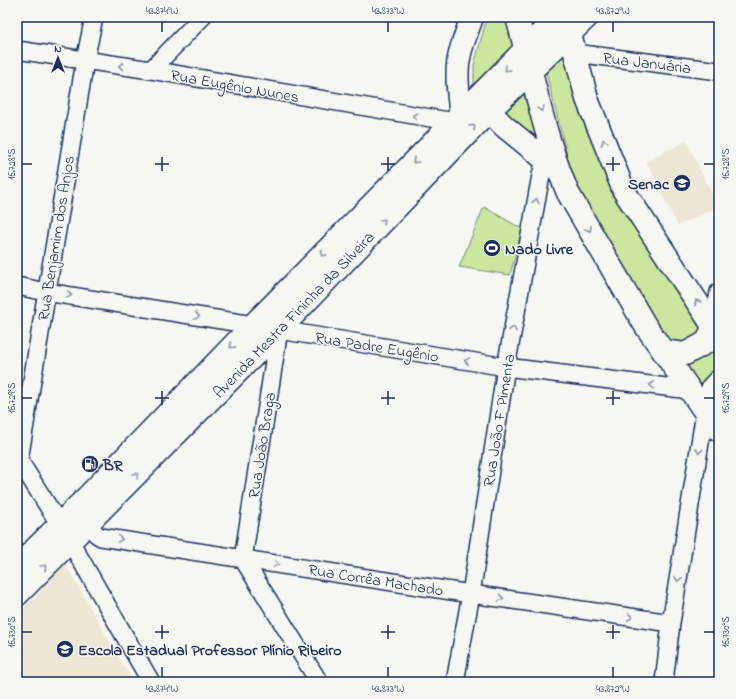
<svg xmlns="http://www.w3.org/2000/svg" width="736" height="699" viewBox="0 0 736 699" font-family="'Indie Flower',sans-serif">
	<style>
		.built { fill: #eee6d4 }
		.green { fill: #cbe69d; stroke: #738a7e }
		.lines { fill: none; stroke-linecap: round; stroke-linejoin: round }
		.street-casing { stroke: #1b2f5e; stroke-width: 20 }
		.secondary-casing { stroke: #1b2f5e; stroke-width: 25 }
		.street { stroke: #f6f6f2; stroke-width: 17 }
		.secondary { stroke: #f6f6f2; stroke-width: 22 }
		.oneway { stroke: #8892a8 }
		.ticks { fill: none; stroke: #1b2f5e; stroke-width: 1.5 }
		.labels { text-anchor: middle; stroke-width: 3; stroke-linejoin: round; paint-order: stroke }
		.street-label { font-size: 16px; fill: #1b2f5e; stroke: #f6f6f2 }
		.poi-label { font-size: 16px; font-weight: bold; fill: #1b2f5e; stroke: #f6f6f2; text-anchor: start }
		.neatline { fill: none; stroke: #1b2f5e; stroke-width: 1.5 }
		.ticks-label { font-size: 10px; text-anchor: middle; fill: #1b2f5e }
	</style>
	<rect width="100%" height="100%" fill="#f6f6f2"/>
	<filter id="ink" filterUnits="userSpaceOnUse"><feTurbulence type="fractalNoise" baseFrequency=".025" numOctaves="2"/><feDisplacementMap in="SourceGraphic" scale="8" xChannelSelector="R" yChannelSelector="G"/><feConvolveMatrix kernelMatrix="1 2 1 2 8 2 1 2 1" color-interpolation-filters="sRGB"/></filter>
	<g filter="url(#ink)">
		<!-- built -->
		<path class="built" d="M686 141 718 206 678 226 646 161Z
			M65 564 133 682H17V616Z"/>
		<!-- green -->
		<path class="green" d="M487 17H513L521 45 474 92V65Z
			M532 17H555L571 80 698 318 719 349V413L657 334 573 179Z
			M532 86 547 147 514 119 500 116Z
			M484 207 522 229 510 275 459 267Z"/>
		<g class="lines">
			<defs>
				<path id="street" d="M17 50 151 70 454 122
					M574 53 719 71
					M151 70 202 17
					M17 286 46 292 253 325 279 330 506 367 690 390
					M713 327 719 292
					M279 330 243 559 319 682
					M17 457 70 541 151 682
					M19 460 85 61 94 17
					M91 521C92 529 93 533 101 537L471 594 671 623
					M455 682 471 594 506 367 541 175 545 160
					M664 682 671 623 705 412"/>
				<path id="secondary" d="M517 17C533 75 544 137 568 193L645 325 705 412 719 430
					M567 22 587 99 624 191 719 335
					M489 111 505 127 559 171
					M461 116C459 99 456 82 458 65 459 49 467 33 472 17
					M663 351 685 354 707 342 713 327
					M705 412 713 387 719 381
					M17 567 87 497 253 325 557 17
					M17 595 279 330 489 111 587 17"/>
			</defs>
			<!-- street casing -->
			<use href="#street" class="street-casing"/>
			<!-- secondary casing -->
			<use href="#secondary" class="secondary-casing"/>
			<!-- street -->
			<use href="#street" class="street"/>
			<!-- secondary -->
			<use href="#secondary" class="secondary"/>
		</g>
		<!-- one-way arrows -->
		<defs><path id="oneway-chevron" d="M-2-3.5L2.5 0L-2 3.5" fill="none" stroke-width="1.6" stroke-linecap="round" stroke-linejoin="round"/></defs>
		<g class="oneway">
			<use href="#oneway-chevron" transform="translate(121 66) rotate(-172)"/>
			<use href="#oneway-chevron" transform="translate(507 69) rotate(135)"/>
			<use href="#oneway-chevron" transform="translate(541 109) rotate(74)"/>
			<use href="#oneway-chevron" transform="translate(415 116) rotate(-170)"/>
			<use href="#oneway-chevron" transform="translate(473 127) rotate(-46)"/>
			<use href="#oneway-chevron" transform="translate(604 142) rotate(-112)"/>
			<use href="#oneway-chevron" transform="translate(415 161) rotate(135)"/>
			<use href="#oneway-chevron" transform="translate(536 201) rotate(-80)"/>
			<use href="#oneway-chevron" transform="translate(383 221) rotate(-46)"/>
			<use href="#oneway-chevron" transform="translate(589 229) rotate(60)"/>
			<use href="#oneway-chevron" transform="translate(323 254) rotate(135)"/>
			<use href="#oneway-chevron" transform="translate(69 295) rotate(9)"/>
			<use href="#oneway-chevron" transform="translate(697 302) rotate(-123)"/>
			<use href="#oneway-chevron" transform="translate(197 316) rotate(9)"/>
			<use href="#oneway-chevron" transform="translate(513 329) rotate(-80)"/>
			<use href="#oneway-chevron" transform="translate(232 346) rotate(134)"/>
			<use href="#oneway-chevron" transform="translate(467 361) rotate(-171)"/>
			<use href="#oneway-chevron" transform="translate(652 385) rotate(-173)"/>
			<use href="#oneway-chevron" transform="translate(699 451) rotate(99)"/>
			<use href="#oneway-chevron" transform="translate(136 475) rotate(-45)"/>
			<use href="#oneway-chevron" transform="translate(120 539) rotate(9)"/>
			<use href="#oneway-chevron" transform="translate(276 564) rotate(9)"/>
			<use href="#oneway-chevron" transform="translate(44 567) rotate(-45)"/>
			<use href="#oneway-chevron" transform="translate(678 579) rotate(99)"/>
			<use href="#oneway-chevron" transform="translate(501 598) rotate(8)"/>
			<use href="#oneway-chevron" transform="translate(630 617) rotate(8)"/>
		</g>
	</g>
	<!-- ticks -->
	<path class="ticks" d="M162 22V32M388 22V32M613 22V32M162 157V171M388 157V171M613 157V171M22 164H32M155 164H169M381 164H395M606 164H620M704 164H714M162 391V405M388 391V405M613 391V405M22 398H32M155 398H169M381 398H395M606 398H620M704 398H714M162 625V639M388 625V639M613 625V639M22 632H32M155 632H169M381 632H395M606 632H620M704 632H714M162 667V677M388 667V677M613 667V677"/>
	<!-- icons -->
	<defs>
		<symbol id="school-disc" viewBox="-11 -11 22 22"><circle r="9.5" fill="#1b2f5e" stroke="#f6f6f2"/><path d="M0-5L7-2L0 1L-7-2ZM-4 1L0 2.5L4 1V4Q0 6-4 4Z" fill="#fff"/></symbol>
		<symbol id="stadium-disc" viewBox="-11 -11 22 22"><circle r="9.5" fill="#1b2f5e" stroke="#f6f6f2"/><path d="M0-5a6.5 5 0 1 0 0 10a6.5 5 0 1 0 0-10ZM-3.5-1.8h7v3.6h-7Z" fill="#fff"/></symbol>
		<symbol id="fuel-disc" viewBox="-11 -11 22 22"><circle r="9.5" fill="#1b2f5e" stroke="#f6f6f2"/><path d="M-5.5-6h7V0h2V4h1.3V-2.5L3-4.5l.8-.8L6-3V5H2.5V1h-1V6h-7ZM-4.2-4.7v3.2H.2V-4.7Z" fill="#fff"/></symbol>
	</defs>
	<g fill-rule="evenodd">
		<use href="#school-disc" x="672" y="173" width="20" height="20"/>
		<use href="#stadium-disc" x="482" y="238" width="20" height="20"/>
		<use href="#fuel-disc" x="80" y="454" width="20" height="20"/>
		<use href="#school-disc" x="55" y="639" width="20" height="20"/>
	</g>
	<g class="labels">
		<!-- street labels -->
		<g class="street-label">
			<text transform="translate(647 62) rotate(7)" y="6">Rua Januária</text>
			<text transform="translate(235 85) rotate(10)" y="6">Rua Eugênio Nunes</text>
			<text transform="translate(55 238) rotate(-81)" y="6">Rua Benjamim dos Anjos</text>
			<text transform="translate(293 314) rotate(-46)" y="6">Avenida Mestra Fininha da Silveira</text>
			<text transform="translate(377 346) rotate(9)" y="6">Rua Padre Eugênio</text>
			<text transform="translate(498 420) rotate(-81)" y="6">Rua João F Pimenta</text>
			<text transform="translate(261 445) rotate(-81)" y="6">Rua João Braga</text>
			<text transform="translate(376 579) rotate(9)" y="6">Rua Corrêa Machado</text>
		</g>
		<!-- poi labels -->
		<g class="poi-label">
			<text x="669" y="189" text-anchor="end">Senac</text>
			<text x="505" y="254">Nado Livre</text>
			<text x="103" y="470">BR</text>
			<text x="78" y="655">Escola Estadual Professor Plínio Ribeiro</text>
		</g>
	</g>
	<!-- margin -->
	<rect width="736" height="699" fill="none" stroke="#f6f6f2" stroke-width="44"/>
	<!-- north arrow -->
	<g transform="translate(58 58)" stroke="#f6f6f2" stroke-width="3" paint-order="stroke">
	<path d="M0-3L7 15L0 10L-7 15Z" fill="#1b2f5e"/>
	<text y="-6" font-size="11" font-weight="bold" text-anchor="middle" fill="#1b2f5e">N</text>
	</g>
	<rect x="22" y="22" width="692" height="655" class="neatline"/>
	<g class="ticks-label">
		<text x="162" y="14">43.874°W</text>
		<text x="388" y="14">43.873°W</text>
		<text x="613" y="14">43.872°W</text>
		<text transform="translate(11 164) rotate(-90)" y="4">16.728°S</text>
		<text transform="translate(725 164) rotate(-90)" y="4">16.728°S</text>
		<text transform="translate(11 398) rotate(-90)" y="4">16.729°S</text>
		<text transform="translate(725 398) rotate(-90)" y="4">16.729°S</text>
		<text transform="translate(11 632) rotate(-90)" y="4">16.730°S</text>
		<text transform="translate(725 632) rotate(-90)" y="4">16.730°S</text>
		<text x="162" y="692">43.874°W</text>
		<text x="388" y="692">43.873°W</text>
		<text x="613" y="692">43.872°W</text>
	</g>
</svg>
